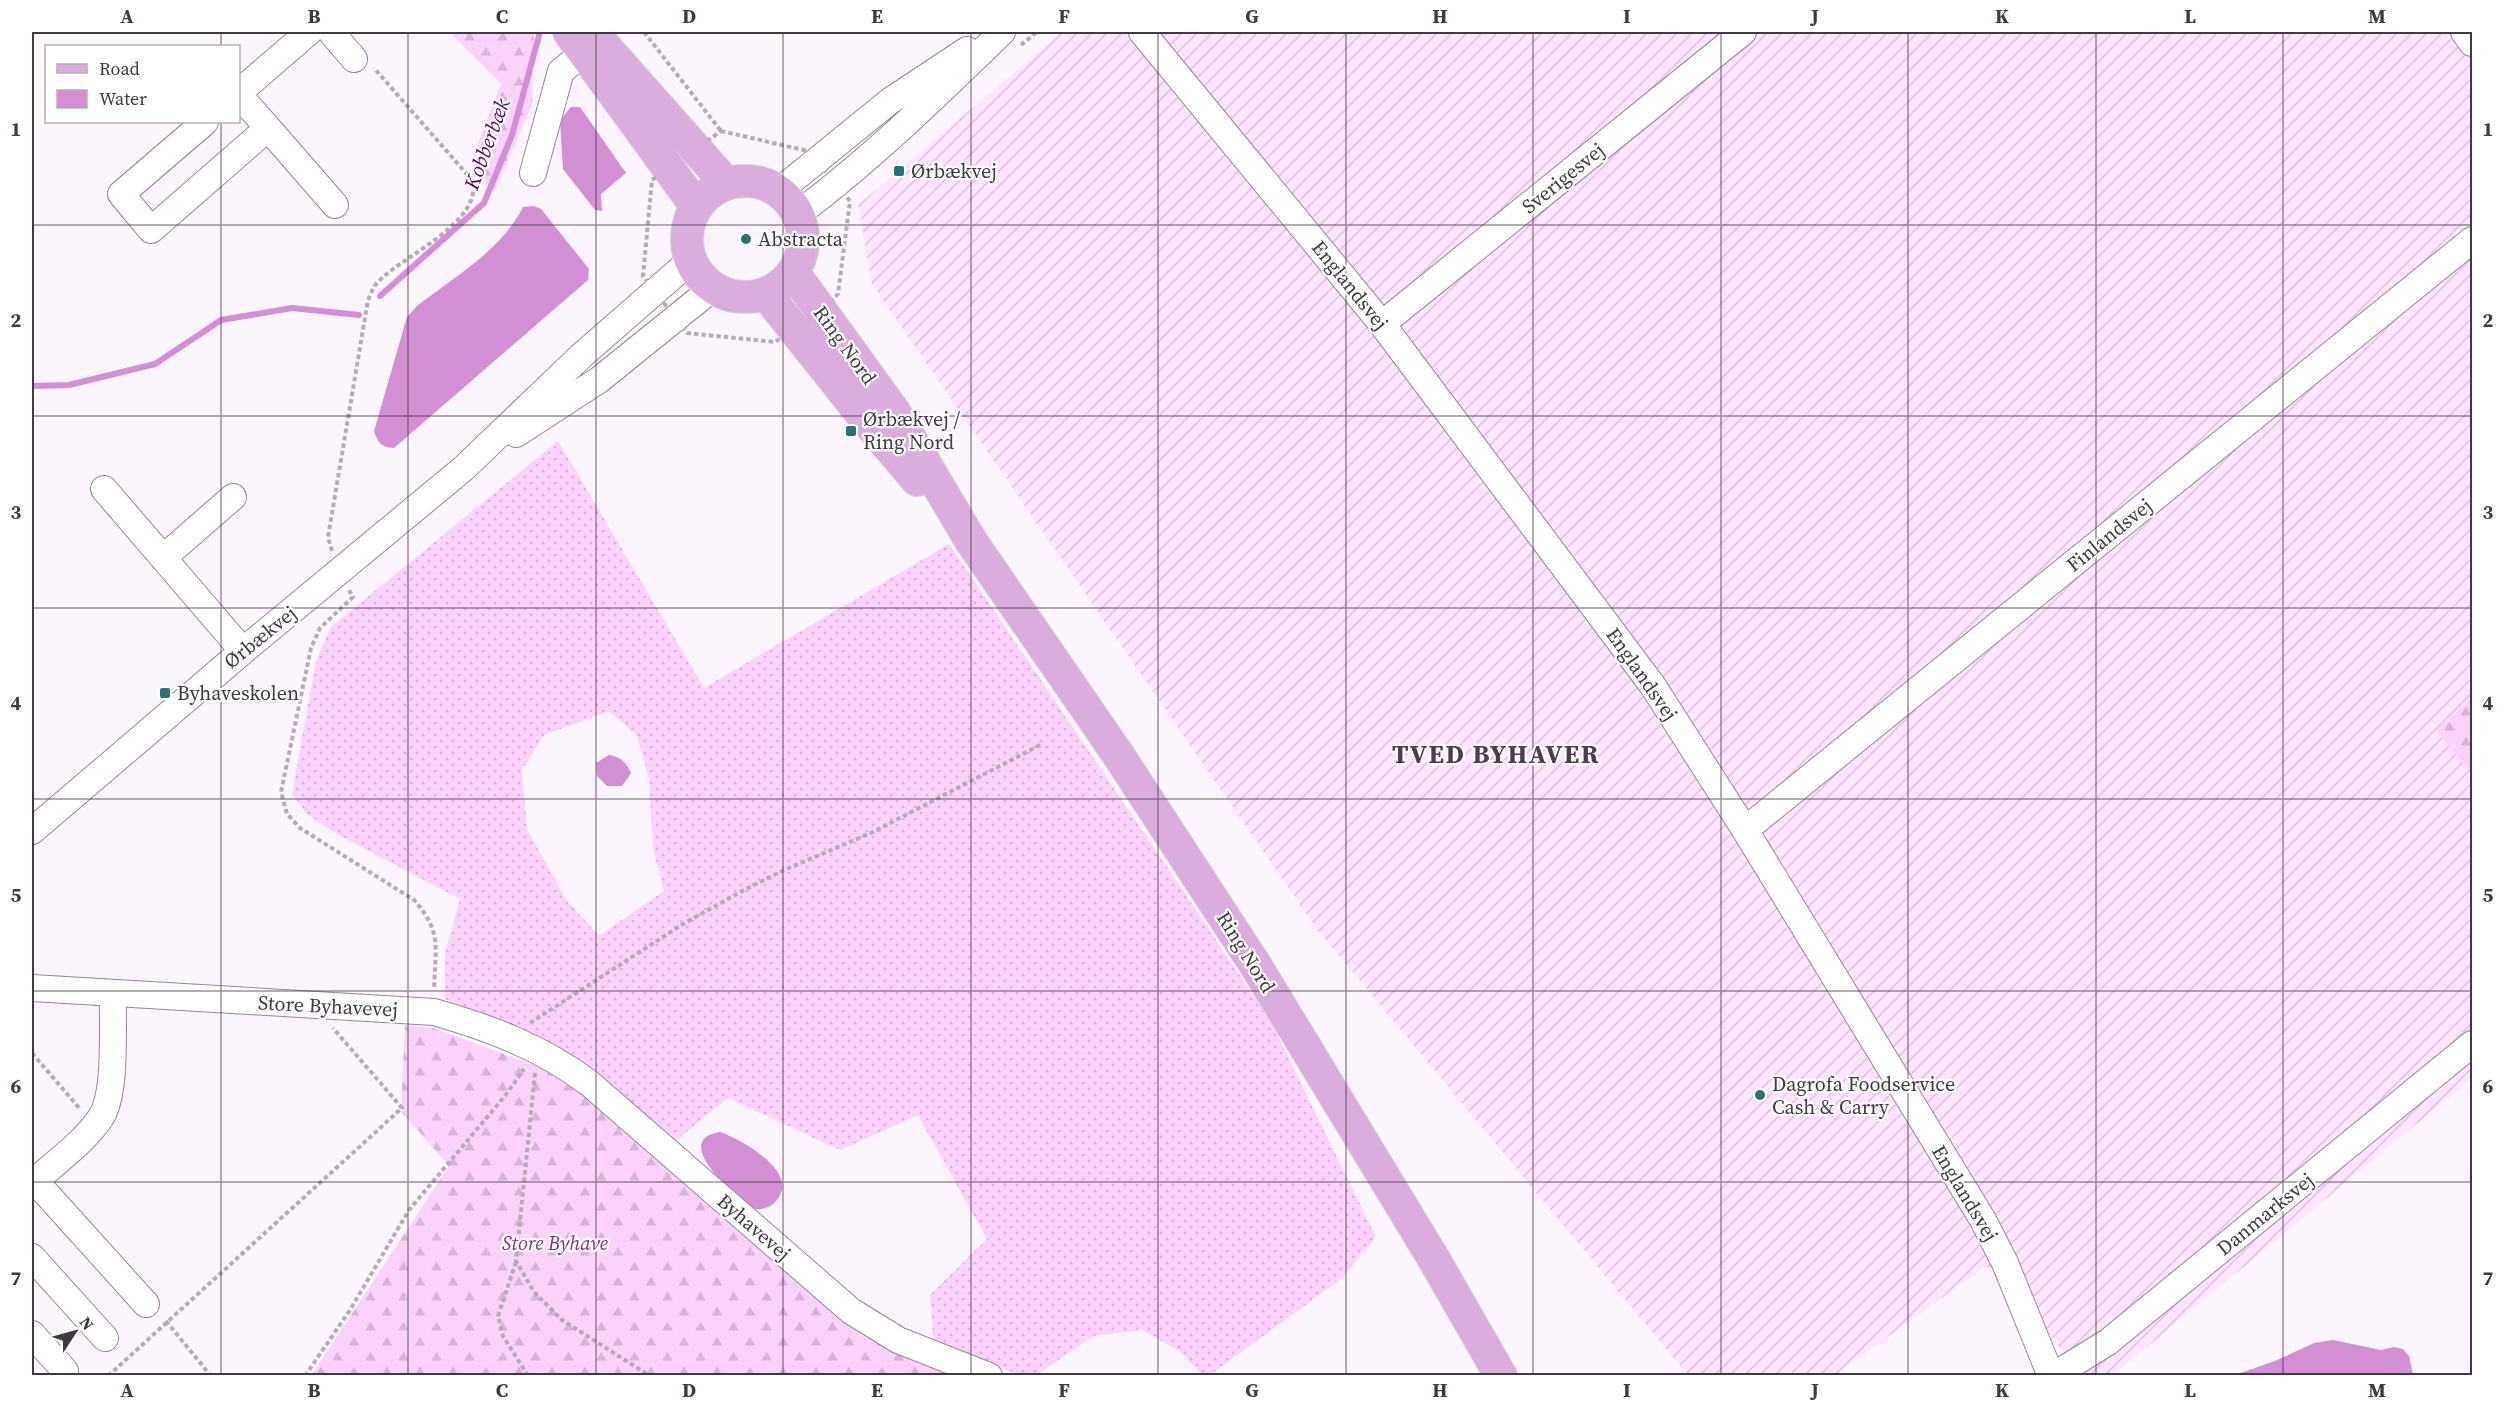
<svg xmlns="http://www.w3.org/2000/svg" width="2504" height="1407" viewBox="0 0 2504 1407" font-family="'Source Serif 4',serif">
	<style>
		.industrial { fill: url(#industrial-furrows) }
		.grass { fill: url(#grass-dots); fill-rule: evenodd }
		.forest { fill: url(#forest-firs) }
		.water { fill: #d28fd3 }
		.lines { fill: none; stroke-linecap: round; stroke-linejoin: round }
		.stream { stroke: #d28fd3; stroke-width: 6 }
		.minor-casing { stroke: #988698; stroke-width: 28 }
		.major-casing { stroke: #d5d3d5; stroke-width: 34 }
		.path { stroke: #b5adb5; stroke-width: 4; stroke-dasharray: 4.5 3; stroke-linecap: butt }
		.minor { stroke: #fff; stroke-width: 26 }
		.major { stroke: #daaddc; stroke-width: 32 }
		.grid { fill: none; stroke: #413941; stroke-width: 1.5; stroke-opacity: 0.55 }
		.poi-dot { fill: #287372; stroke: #fff; stroke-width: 2 }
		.labels { text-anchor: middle; stroke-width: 4.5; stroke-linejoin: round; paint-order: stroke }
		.poi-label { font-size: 20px; fill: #413941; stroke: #fff; text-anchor: start }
		.street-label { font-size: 20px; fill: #413941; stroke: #fff }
		.park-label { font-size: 20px; font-style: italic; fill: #813184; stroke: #fff }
		.water-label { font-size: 21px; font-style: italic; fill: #5a035e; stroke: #fff }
		.district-label { font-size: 26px; font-weight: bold; letter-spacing: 1.5px; fill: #4c3c4c; stroke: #fff }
		.neatline { fill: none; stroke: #413941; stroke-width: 2 }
		.grid-label { font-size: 20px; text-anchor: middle; font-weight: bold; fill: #413941 }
	</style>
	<defs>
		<pattern id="industrial-furrows" width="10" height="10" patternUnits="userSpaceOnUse" patternTransform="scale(1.5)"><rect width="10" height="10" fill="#fee4fe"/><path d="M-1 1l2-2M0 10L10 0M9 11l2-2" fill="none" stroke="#dbc4db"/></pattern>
		<pattern id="grass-dots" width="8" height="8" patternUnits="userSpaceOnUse" patternTransform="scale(1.5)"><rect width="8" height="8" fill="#fad2fa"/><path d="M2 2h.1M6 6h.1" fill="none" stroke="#d8b5d8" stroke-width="1.8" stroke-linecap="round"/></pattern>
		<pattern id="forest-firs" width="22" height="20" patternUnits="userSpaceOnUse" patternTransform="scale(1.5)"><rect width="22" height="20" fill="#fad2fa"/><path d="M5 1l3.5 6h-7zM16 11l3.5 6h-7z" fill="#d8b5d8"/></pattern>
	</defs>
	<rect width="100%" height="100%" fill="#fdf5fd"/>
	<!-- industrial -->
	<path class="industrial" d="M1062 32H2472V1078L2113 1375H2084L1986 1266 1835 1375H1688L1316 928 872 284 858 205Z"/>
	<!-- grass -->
	<path class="grass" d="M558 441 704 688 949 544 1270 1020 1376 1237 1342 1278 1210 1375H1202L1181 1352 1142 1330 1093 1336 1037 1375H1021L934 1345 930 1295 987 1239 918 1115 840 1150 728 1098 674 1142 612 1085 475 1011 445 999V953L460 899 337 834 307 814 292 794 316 661 331 627ZM609 711 637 736 649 779 653 848 664 891 599 936 567 901 527 829 522 770 544 735Z"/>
	<!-- forest -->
	<path class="forest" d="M450 32H534L532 104 494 193 471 162 501 84Z
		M2472 698V769L2470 771 2436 731Z
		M405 1025 433 1028 564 1076 859 1334 950 1375 311 1376 449 1166 401 1111Z"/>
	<!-- water -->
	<path class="water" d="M571 107H580L626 173 601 194 602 211 595 210 563 169 560 120Z
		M534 206 541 209 589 269 588 280 394 448C381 447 378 443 374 431L407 317 417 306C454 277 502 250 523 207Z
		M609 755C621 757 626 762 631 773L622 786H607L597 776 596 763Z
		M720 1132C741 1139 802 1173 776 1201 771 1207 763 1210 755 1209 738 1199 668 1140 720 1132Z
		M2333 1340 2381 1350 2394 1347 2403 1349 2409 1356 2413 1375H2235L2275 1361 2314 1343Z"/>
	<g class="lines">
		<!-- stream -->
		<path class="stream" d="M380 296 484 203 512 135 540 32
			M32 386 69 385 155 364 221 320 292 308 359 315"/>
		<defs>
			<path id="minor" d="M331 32 354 59
				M1142 32 1382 324 1653 686 1745 830 1983 1220 2005 1263 2051 1376
				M2464 32 2472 43
				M238 93 309 32
				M205 122 121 194 151 230 268 128 238 94
				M268 128 335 205
				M533 173 561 71 584 53
				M779 191 890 101 967 50
				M798 214C871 159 936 96 1002 32
				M1382 324 1743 32
				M516 434 599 380 713 288
				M104 489 243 651
				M163 558 233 497
				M1745 830 2472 240
				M32 831 243 651 464 468 581 356 690 261
				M32 988 434 1012C490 1028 541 1047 589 1083L851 1311 898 1340 989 1376
				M35 1181 146 1304
				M32 1184C53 1164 85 1142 101 1117 117 1093 112 1024 113 993
				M32 1257 105 1338
				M32 1334 65 1371
				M2053 1376 2108 1342 2472 1044"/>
			<path id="major" d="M569 32 696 206
				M592 32 726 183
				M687 239a58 58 0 1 1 116 0a58 58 0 1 1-116 0Z
				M793 272 895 413 971 541 1119 756 1256 966 1432 1256 1501 1376
				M766 294 867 421 917 480"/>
		</defs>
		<!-- minor casing -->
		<use href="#minor" class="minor-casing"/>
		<!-- major casing -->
		<use href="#major" class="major-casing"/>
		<!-- path -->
		<path class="path" d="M644 32 721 131
			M1021 45 1037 32
			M721 131 808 151 850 201 838 294 821 312 775 342 687 333 643 276 652 180Z
			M332 551 328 537 368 300C371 294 373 287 377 283 401 256 484 223 472 180L374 68
			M349 590 353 597 320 628 311 648 281 792 287 814 300 828 414 900C443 932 435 950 434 990
			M530 1023 683 924 744 890 784 870 871 833 1042 744
			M32 1053 80 1109
			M535 1073 516 1261 534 1292 562 1320 650 1376
			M516 1262 498 1316 503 1336 528 1376
			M166 1321 211 1376
			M108 1376 402 1108 333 1028
			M305 1376 350 1310 409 1210 505 1096 524 1069"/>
		<!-- minor -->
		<use href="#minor" class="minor"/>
		<!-- major -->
		<use href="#major" class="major"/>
	</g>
	<!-- grid -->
	<path class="grid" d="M221 32V46M408 32V1376M596 32V1376M783 32V1376M971 32V1376M1158 32V1376M1346 32V1376M1533 32V1376M1721 32V1376M1908 32V1376M2096 32V1376M2283 32V1376M221 122V1376M32 225H2472M32 416H2472M32 608H2472M32 799H2472M32 991H2472M32 1182H2472"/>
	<!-- markers -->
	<g class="poi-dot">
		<rect x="893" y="165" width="12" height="12" rx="3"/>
		<circle cx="746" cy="239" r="6"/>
		<rect x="845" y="425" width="12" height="12" rx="3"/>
		<rect x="159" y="687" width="12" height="12" rx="3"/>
		<circle cx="1760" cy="1095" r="6"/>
	</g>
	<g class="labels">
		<!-- poi labels -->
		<g class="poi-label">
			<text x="911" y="178">Ørbækvej</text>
			<text x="758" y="246">Abstracta</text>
			<text x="863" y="426">Ørbækvej /<tspan x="863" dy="23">Ring Nord</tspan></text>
			<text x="177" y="700">Byhaveskolen</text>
			<text x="1772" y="1091">Dagrofa Foodservice<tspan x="1772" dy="23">Cash &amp; Carry</tspan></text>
		</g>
		<!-- street labels -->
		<g class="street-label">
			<text transform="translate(1563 178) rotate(-39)" y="7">Sverigesvej</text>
			<text transform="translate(1350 285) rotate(51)" y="7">Englandsvej</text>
			<text transform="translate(845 345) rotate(54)" y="7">Ring Nord</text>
			<text transform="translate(2109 535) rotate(-39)" y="7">Finlandsvej</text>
			<text transform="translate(260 637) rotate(-39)" y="7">Ørbækvej</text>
			<text transform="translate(1642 674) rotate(55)" y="7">Englandsvej</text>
			<text transform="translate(1246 952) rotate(58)" y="7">Ring Nord</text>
			<text transform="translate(328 1006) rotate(3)" y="7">Store Byhavevej</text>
			<text transform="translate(1965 1193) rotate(59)" y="7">Englandsvej</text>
			<text transform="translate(2265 1214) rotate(-39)" y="7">Danmarksvej</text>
			<text transform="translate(754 1227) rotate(41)" y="7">Byhavevej</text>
		</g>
		<!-- park labels -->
		<g class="park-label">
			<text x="555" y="1250">Store Byhave</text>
		</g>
		<!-- water labels -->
		<g class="water-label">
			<text transform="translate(487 144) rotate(-70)" y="7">Kobberbæk</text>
		</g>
		<!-- district labels -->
		<g class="district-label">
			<text x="1496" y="763">TVED BYHAVER</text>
		</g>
	</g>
	<!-- border -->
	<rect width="2504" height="1407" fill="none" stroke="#ffffff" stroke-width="66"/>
	<!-- legend -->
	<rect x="45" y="45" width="195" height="78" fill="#ffffff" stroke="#b3b0b3" stroke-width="1.5"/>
	<rect x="57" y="64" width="30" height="9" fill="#daaddc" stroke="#b3b0b3" stroke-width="1.5"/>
	<text x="99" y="75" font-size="18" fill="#413941">Road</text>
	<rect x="57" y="90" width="30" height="18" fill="#d28fd3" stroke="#b3b0b3" stroke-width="1.5"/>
	<text x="99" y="105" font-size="18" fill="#413941">Water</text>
	<!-- north arrow -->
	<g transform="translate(75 1332) rotate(54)" stroke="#ffffff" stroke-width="4.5" paint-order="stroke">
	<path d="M0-4.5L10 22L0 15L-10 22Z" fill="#413941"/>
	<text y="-9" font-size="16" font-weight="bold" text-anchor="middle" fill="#413941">N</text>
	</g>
	<rect x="33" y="33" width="2438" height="1341" class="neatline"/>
	<g class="grid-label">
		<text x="127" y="23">A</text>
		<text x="314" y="23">B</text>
		<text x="502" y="23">C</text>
		<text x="689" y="23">D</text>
		<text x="877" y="23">E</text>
		<text x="1064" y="23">F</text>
		<text x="1252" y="23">G</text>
		<text x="1440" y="23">H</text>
		<text x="1627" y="23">I</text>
		<text x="1815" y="23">J</text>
		<text x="2002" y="23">K</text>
		<text x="2190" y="23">L</text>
		<text x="2377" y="23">M</text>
		<text x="16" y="136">1</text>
		<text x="2488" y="136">1</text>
		<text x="16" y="327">2</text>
		<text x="2488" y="327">2</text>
		<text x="16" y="519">3</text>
		<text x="2488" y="519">3</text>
		<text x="16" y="710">4</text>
		<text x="2488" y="710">4</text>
		<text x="16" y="902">5</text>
		<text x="2488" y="902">5</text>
		<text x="16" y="1093">6</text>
		<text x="2488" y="1093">6</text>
		<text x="16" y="1285">7</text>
		<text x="2488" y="1285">7</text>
		<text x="127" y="1397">A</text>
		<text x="314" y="1397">B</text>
		<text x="502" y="1397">C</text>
		<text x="689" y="1397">D</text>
		<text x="877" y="1397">E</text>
		<text x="1064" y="1397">F</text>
		<text x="1252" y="1397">G</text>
		<text x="1440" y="1397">H</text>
		<text x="1627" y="1397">I</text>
		<text x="1815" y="1397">J</text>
		<text x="2002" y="1397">K</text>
		<text x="2190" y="1397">L</text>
		<text x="2377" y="1397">M</text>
	</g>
</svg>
